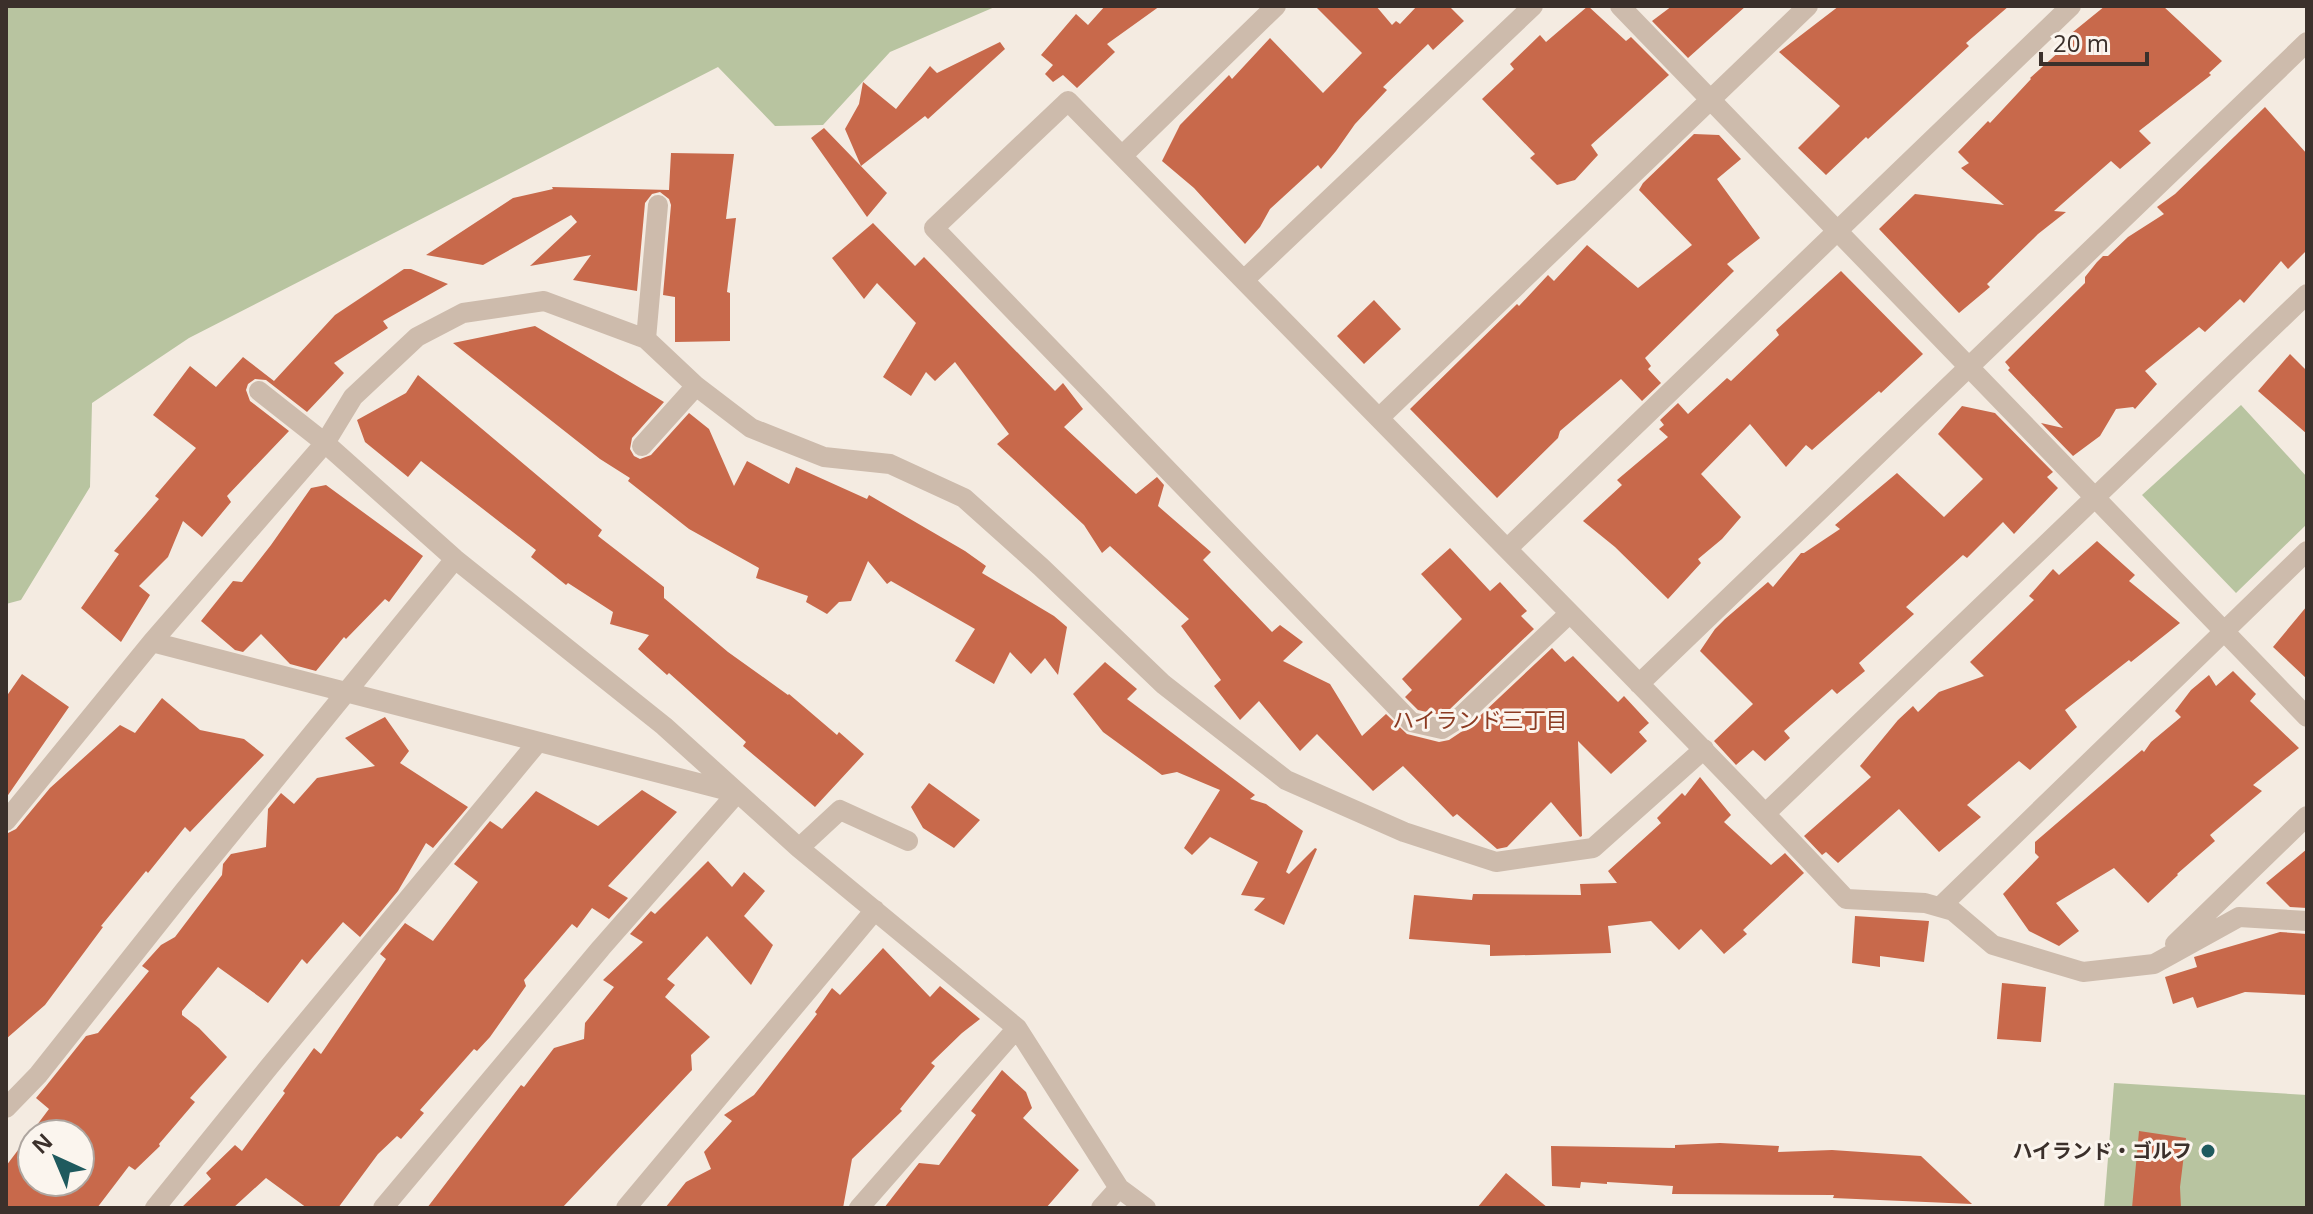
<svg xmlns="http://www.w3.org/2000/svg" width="2313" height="1214" viewBox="0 0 2313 1214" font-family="'Open Sans','Noto Sans JP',sans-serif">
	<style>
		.green { fill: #b8c4a0 }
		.building { fill: #c8694b; fill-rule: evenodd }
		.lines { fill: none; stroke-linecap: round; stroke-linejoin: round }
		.minor { stroke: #cdbbac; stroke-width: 20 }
		.poi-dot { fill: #1f5a5e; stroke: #fbf5ee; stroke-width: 3 }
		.labels { text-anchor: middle; stroke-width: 6; stroke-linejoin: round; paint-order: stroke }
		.poi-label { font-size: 20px; font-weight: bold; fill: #3b302b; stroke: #fbf5ee; text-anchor: end }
		.neighbourhood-label { font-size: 22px; fill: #8c3b22; stroke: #fbf5ee }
	</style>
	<rect width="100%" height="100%" fill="#f4ebe1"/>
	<!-- green -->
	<path class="green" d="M6 6H997L890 52 823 125 775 126 718 67 189 338 92 403 90 487 21 600 6 604Z
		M2241 405 2307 477V524L2236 593 2142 495Z
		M2114 1083 2307 1095V1208H2104Z"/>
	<!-- building -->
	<path class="building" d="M1105 6H1160L1107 44 1115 52 1077 88 1063 75 1053 82 1045 74 1053 65 1041 55 1076 14 1088 25Z
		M1315 6H1376L1392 25 1396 21 1400 24 1417 6H1449L1464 21 1433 50 1428 44 1383 87 1387 90 1355 124 1336 151 1321 169 1318 165 1270 209 1260 227 1245 244 1194 188 1162 161 1180 125 1229 75 1232 79 1270 38 1323 93 1362 53Z
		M1588 6 1626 41 1631 37 1669 75 1591 145 1598 155 1575 180 1557 185 1530 158 1535 154 1482 99 1514 69 1510 64 1540 35 1546 42Z
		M1672 6H1746L1688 58 1652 21Z
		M1839 6H2009L1966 43 1969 46 1868 139 1866 137 1826 175 1798 148 1840 106 1779 52Z
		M2105 6H2163L2222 61 2209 73 2211 75 2139 131 2151 143 2120 169 2111 161 2054 211 2066 212 2038 234 1987 284 1990 287 1959 313 1879 229 1915 194 2004 205 1961 168 1969 163 1958 152 1988 121 1990 123 2031 79 2030 78 2072 40 2068 36Z
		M1000 42 1005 49 928 119 925 116 861 166 845 129 859 104 863 82 896 109 930 66 937 73Z
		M2265 107 2307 154V250L2288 269 2281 261 2244 303 2240 299 2205 332 2199 327 2145 371 2157 384 2135 409 2133 407 2116 409 2100 436 2073 456 2041 423 2063 428 2008 370 2010 368 2005 362 2085 283V277L2097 262 2103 256H2108L2128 237 2164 214 2157 207 2175 194Z
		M824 128 887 193 867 217 811 138Z
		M1694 134 1719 135 1741 159 1717 179 1760 238 1727 264 1734 271 1645 358 1651 366 1648 369 1661 383 1642 401 1621 379 1560 431 1558 438 1497 498 1410 409 1517 304 1519 306 1548 275 1554 281 1587 245 1638 288 1692 245 1639 190 1643 183Z
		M671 153 734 154 726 219 736 218 727 292 730 293V341L675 342V297L663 295 671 205 669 199 660 192 652 194 645 203 637 291 573 280 591 255 530 266 577 222 571 215 483 265 426 255 513 198 553 189 552 187 669 190Z
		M873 223 915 266 924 257 1055 391 1063 383 1083 409 1064 427 1136 494 1157 477 1164 485 1158 506 1211 552 1203 560 1272 632 1280 625 1303 642 1283 661 1330 684 1362 736 1386 714 1407 734 1439 742 1449 740 1467 728 1552 648 1565 662 1573 656 1618 702 1624 696 1649 723 1639 732 1647 741 1611 774 1578 741 1582 836 1580 837 1551 802 1507 847 1497 849 1457 814 1453 817 1403 766 1373 791 1317 734 1300 751 1259 701 1240 720 1214 686 1221 680 1181 626 1189 619 1110 546 1102 553 1084 525 997 444 1009 434 955 362 935 381 926 372 911 396 883 377 916 323 877 283 864 299 832 258Z
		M404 269H411L448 284 383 321 388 328 334 363 344 373 307 412 266 380 255 379 248 384 246 390 250 401 289 431 227 496 231 502 202 537 183 521 168 557 139 586 150 595 121 642 81 608 119 554 114 551 159 499 155 496 196 448 153 415 190 366 216 387 243 357 274 381 335 315Z
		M1841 271 1923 354 1881 393 1879 391 1812 450 1806 445 1786 467 1750 424 1701 474 1741 517 1722 539 1698 559 1701 563 1668 599 1615 547 1583 521 1622 485 1617 480 1668 437 1659 429 1664 425 1660 420 1678 403 1688 414 1727 378 1731 381 1779 335 1776 330Z
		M1374 300 1401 329 1364 364 1337 336Z
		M535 326 664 402 632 438 630 449 634 456 640 459 651 455 689 413 709 429 734 486 747 461 789 484 796 467 867 499 869 495 965 551 986 566 982 573 1054 616 1067 627 1058 675 1045 658 1031 674 1010 652 994 684 955 661 975 629 891 581 887 584 868 561 851 601 839 602 827 614 806 602 808 596 756 578 759 568 689 529 628 481 630 478 600 459 453 343Z
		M2290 354 2307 371V434L2258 391Z
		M418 375 602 530 598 536 664 587V598L728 652 788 695 789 694 837 735 839 732 864 754 815 807 743 746 746 742 669 673 667 675 638 649 649 635 610 624 613 612 568 583 566 585 531 557 536 550 421 461 408 477 365 442 357 420 406 393Z
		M1962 406 1995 413 2053 472 2047 477 2058 488 2014 534 2003 522 1967 558 1963 555 1906 607 1914 614 1859 663 1865 671 1837 694 1832 689 1784 731 1790 738 1765 761 1753 750 1736 765 1714 741 1753 704 1700 651 1715 629 1725 619 1768 582 1773 587 1801 553H1804L1840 529 1835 525 1897 473 1944 517 1983 479 1938 434Z
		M326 485 423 556 389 602 385 599 346 639 344 637 316 671 290 664 261 634 243 652 235 650 201 621 233 581 242 582 271 545 311 488Z
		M2097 541 2135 575 2129 581 2180 623 2131 662 2129 660 2065 710 2077 727 2030 770 2019 761 1967 805 1981 817 1939 852 1899 809 1838 863 1826 852 1822 855 1804 836 1871 777 1860 766 1898 720 1913 706 1918 712 1939 692 1984 676 1970 662 2034 600 2029 596 2053 569 2059 575Z
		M1450 548 1490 591 1500 582 1527 611 1521 616 1534 629 1450 709 1440 715 1418 710 1405 697 1412 690 1402 679 1462 619 1421 574Z
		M2307 606V679L2273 647Z
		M1105 662 1137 689 1127 699 1255 795 1250 799 1266 804 1303 831 1286 872 1289 874 1315 848 1317 849 1284 925 1254 910 1265 898 1241 895 1258 862 1210 837 1192 855 1184 848 1220 790 1177 772 1162 775 1103 732 1073 694Z
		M2233 671 2256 694 2250 701 2299 748 2253 785 2262 791 2210 835 2215 841 2177 874 2178 875 2148 903 2114 868 2056 903 2079 931 2059 946 2029 931 2003 894 2039 857 2035 853V842L2142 750 2144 752 2151 742 2181 717 2175 711 2191 690 2209 675 2216 686Z
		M22 674 69 707 6 798V697Z
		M162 698 200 730 244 739 264 755 190 832 185 827 148 873 146 871 101 926 103 927 45 1005 6 1039V834L16 829 50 788 120 725 135 733Z
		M385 717 409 751 400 763 468 807 433 848 426 843 398 891 360 937 343 922 307 964 302 959 268 1003 218 967 182 1011V1015L199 1028 227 1057 190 1098 195 1102 159 1144 160 1146 135 1170 129 1166 97 1208H6V1166L49 1109 36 1098 46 1086 86 1036 98 1033 149 971 142 966 161 945 175 937 222 875 223 864 231 854 266 847 268 809 281 793 294 804 317 778 375 766 345 738ZM32 1134H80V1182H32Z
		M1700 777 1731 815 1724 822 1771 865 1785 853 1804 873 1743 930 1747 934 1724 954 1701 929 1679 950 1651 921 1608 926 1611 953 1490 956V945L1409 939 1414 895 1472 900 1473 894 1581 895 1580 884 1617 883 1608 871 1661 823 1657 818 1682 793 1685 796Z
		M929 783 980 820 954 848 923 828 911 807Z
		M642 790 677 812 608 886 628 898 609 919 592 908 577 928 572 924 524 980 526 986 490 1037 477 1051 474 1049 420 1110 424 1113 401 1139 397 1136 378 1154 338 1208H307L266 1178 233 1208H181L211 1179 206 1173 235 1145 242 1151 285 1093 283 1091 314 1048 321 1054 386 959 380 954 405 923 433 941 478 882 454 864 490 821 502 829 536 791 598 826Z
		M2307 849V908L2290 907 2266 883Z
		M708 861 732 887 744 872 765 891 744 916 773 945 751 985 707 936 667 979 675 985 665 997 710 1037 691 1055 692 1070 562 1208H427L521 1085 524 1087 554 1048 584 1039 585 1023 614 987 603 980 643 942 630 934 651 911 655 914Z
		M1855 916 1929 921 1924 962 1880 956V967L1852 963Z
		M2280 932 2307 934V995L2245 992 2197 1008 2193 997 2173 1004 2165 977 2197 967 2194 957Z
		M883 948 930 997 940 986 980 1019 962 1033 931 1063 935 1066 900 1109 902 1111 852 1159 843 1208H665L686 1182 711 1169 704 1152 732 1121 724 1115 754 1095 817 1014 815 1012 832 988 840 995Z
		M2002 983 2046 987 2041 1042 1997 1039Z
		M1002 1070 1026 1092 1032 1108 1023 1118 1079 1170 1046 1208H884L919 1163 939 1165 976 1115 971 1111Z
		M2139 1131 2186 1138 2180 1187 2181 1208H2132Z
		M1720 1143 1779 1146 1778 1152 1832 1150 1921 1156 1972 1204 1833 1198 1834 1195 1672 1194 1673 1186 1607 1182V1184L1581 1182 1580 1188 1552 1186 1551 1146 1675 1148V1145Z
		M1506 1173 1548 1208H1477Z"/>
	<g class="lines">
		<!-- minor -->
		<path class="minor" d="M1620 6 2307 717
			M1122 156 1276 6
			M1244 280 1533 6
			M646 339 658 205
			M259 391 325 443 455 559 664 726 799 848 1017 1028 1119 1188 1146 1208
			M1379 418 1808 6
			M642 446 696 386
			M1507 549 2071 6
			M1570 613 1458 719 1442 729 1411 722 934 228 1068 101 1507 549C1621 665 1735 780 1846 899L1925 903 1953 911 1993 945 2083 972 2154 964 2239 917 2307 921
			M152 642 737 793 601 948 383 1208
			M1639 684 2307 42
			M1766 813 2307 294
			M6 821 152 642 325 443 353 397 417 337 463 313 544 301 646 339 696 386 751 428 824 457 890 464 964 498 1041 567 1163 684 1286 780 1404 832 1496 862 1593 848 1704 749
			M799 848 840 810 908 841
			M1940 907 2307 551
			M2175 944 2307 816
			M6 1108 38 1075 184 891 455 559
			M155 1208 269 1067 538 742
			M626 1208 875 910
			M859 1208 1017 1028
			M1101 1208 1119 1188"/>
	</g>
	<!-- markers -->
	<circle class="poi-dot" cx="2208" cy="1151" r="8"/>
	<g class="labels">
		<!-- poi labels -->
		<g class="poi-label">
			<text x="2192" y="1158">ハイランド・ゴルフ</text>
		</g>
		<!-- neighbourhood labels -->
		<g class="neighbourhood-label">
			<text x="1480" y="728">ハイランド三丁目</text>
		</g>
	</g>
	<!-- border -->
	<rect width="2313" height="1214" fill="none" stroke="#3b302b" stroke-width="16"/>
	<!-- north arrow -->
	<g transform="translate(56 1158) rotate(316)"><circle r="38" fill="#fbf5ee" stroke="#aea6a0" stroke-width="2"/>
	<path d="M0-6L14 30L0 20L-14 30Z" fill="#1f5a5e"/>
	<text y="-12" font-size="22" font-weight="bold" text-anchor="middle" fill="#3b302b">N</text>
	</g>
	<!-- scale -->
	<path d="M2041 52v12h106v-12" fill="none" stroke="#3b302b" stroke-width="4"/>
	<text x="2053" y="52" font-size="24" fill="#3b302b" stroke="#fbf5ee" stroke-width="6" paint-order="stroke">20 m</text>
</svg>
